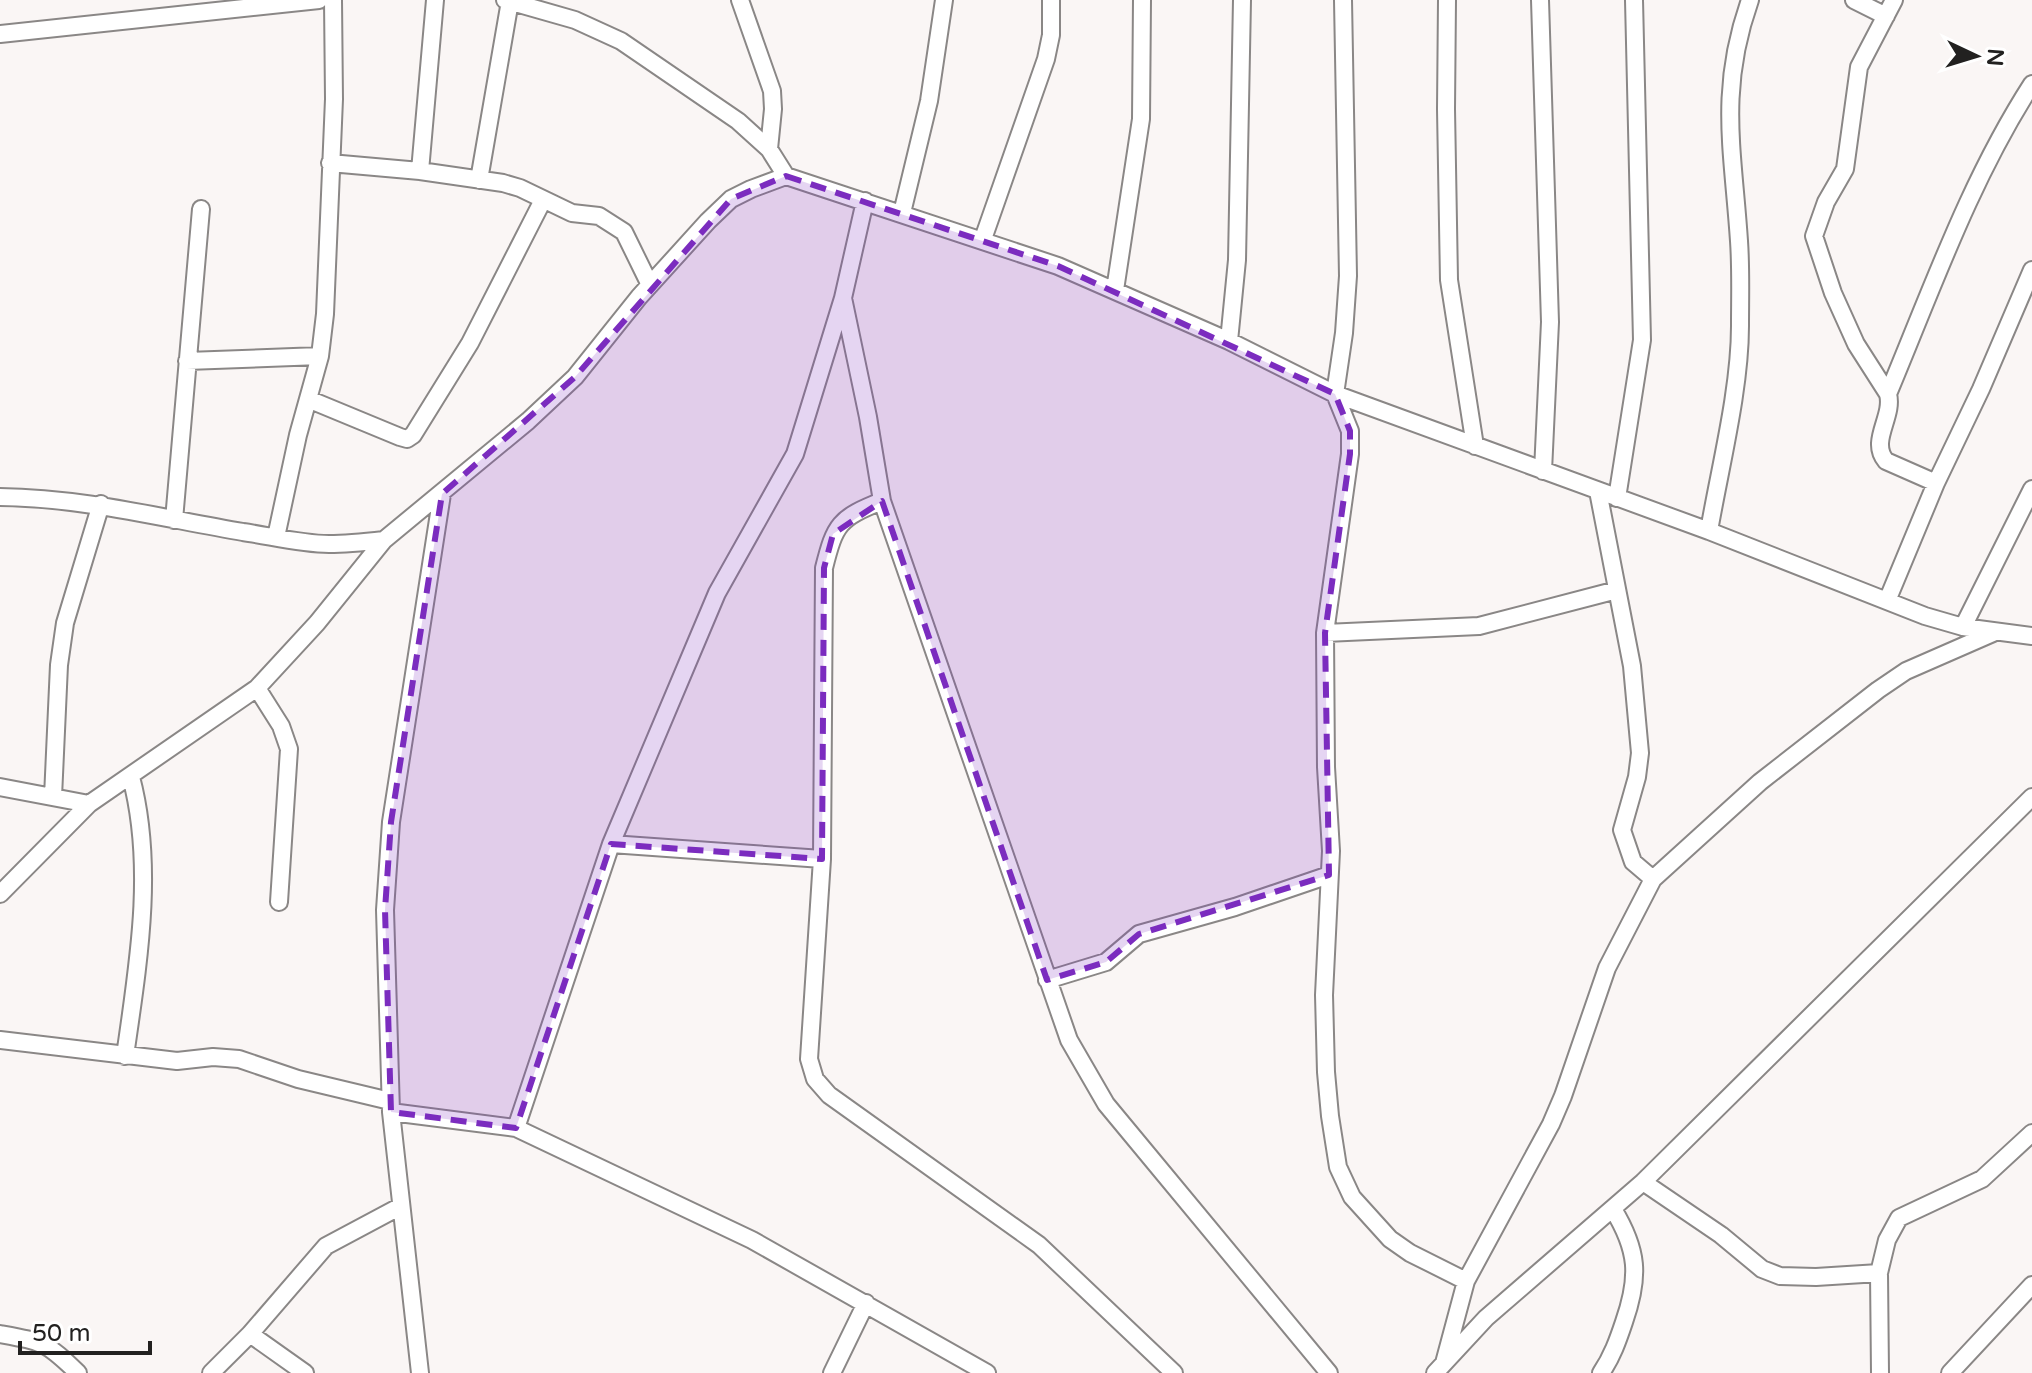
<svg xmlns="http://www.w3.org/2000/svg" width="2032" height="1373" viewBox="0 0 2032 1373" font-family="'Varela Round',sans-serif">
	<style>
		.lines { fill: none; stroke-linecap: round; stroke-linejoin: round }
		.minor-casing { stroke: #8a8786; stroke-width: 20 }
		.minor { stroke: #fff; stroke-width: 16 }
		.marked { fill: #7b2cbf; fill-opacity: 0.2; stroke: #7b2cbf; stroke-width: 6; stroke-dasharray: 16 10; stroke-linejoin: round }
	</style>
	<rect width="100%" height="100%" fill="#faf6f5"/>
	<g class="lines">
		<defs>
			<path id="minor" d="M505 0 575 20 621 41 738 121 769 149 786 176
				M740 0 772 91 773 109 769 149
				M1343 0 1348 276 1344 333 1335 394 1350 431V454L1325 633 1326 767 1331 851 1324 995 1326 1072 1330 1116 1338 1167 1352 1197 1390 1239 1410 1253 1466 1281
				M1447 0 1446 109 1449 280 1475 446
				M1540 0 1550 322 1543 471
				M1854 0 1886 16
				M0 34 319 0
				M330 163 420 171 435 0
				M420 171 503 183 520 188 572 213 599 216 624 232 650 285
				M479 180 510 1
				M902 213 929 101 944 0
				M983 239 1046 59 1051 35V0
				M1115 290 1141 119 1142 0
				M843 298 868 417 882 501 1069 1040 1106 1104 1329 1373
				M1229 341 1237 260 1242 0
				M187 361 320 356
				M1888 394 1856 344 1833 293 1814 236 1826 202 1845 169 1859 67 1894 0
				M308 399 400 437 407 439 413 435 470 343 543 200
				M1936 483 1886 461C1869 441 1894 417 1888 394 1932 289 1970 180 2032 84
				M1598 491 1632 666 1640 753 1637 777 1622 830 1633 862 1653 879
				M0 497C84 498 161 518 243 532 271 536 300 544 329 544 347 544 366 542 384 540
				M1617 498 1642 340 1634 0
				M882 501C839 518 835 524 824 568L822 859 809 1059 815 1079 829 1095 1039 1245 1174 1373
				M174 520 201 209
				M1709 531C1720 467 1740 390 1740 326 1740 298 1741 269 1739 241 1733 150 1718 90 1750 0
				M276 537 298 435 320 356 325 314 334 99 333 0
				M1887 601 1936 483 1981 389 2032 270
				M1963 627 2032 489
				M1325 633 1479 626 1617 590
				M257 688 281 726 289 749 279 902
				M0 787 89 804
				M53 797 59 665 65 623 101 504
				M611 844 822 859
				M0 894 89 804 257 688 317 623 384 540 528 421 575 377 639 297 708 221 731 199 751 189 786 176 1058 266 1229 341 1335 394 1709 531 1925 616 1963 627 2032 636
				M1047 980 1106 962 1139 934 1235 907 1329 875
				M0 1040 177 1061 213 1057 239 1059 298 1079 390 1101
				M125 1056C138 965 155 867 131 777
				M391 1112 516 1128 752 1240 987 1373
				M516 1128 611 844 717 593 795 454 843 298 865 201
				M1643 1182 1721 1235 1762 1269 1780 1276 1816 1277 1879 1273
				M0 1334C44 1342 46 1342 78 1373
				M250 1334 305 1373
				M1444 1363 1466 1281 1551 1124 1563 1096 1607 968 1653 879 1760 782 1878 690 1906 671 1993 633
				M211 1373 250 1334 326 1246 401 1206
				M420 1373 391 1112 385 910 391 822 442 494
				M832 1373 866 1303
				M1435 1373 1486 1318 1643 1182 2032 797
				M1601 1373C1612 1357 1618 1340 1624 1322 1640 1276 1638 1250 1613 1209
				M1880 1373 1879 1273 1887 1240 1899 1218 1982 1179 2032 1133
				M1950 1373 2032 1285"/>
		</defs>
		<!-- minor casing -->
		<use href="#minor" class="minor-casing"/>
		<!-- minor -->
		<use href="#minor" class="minor"/>
	</g>
	<!-- marked area -->
	<path class="marked" d="M786 176 1058 266 1335 394 1350 431V454L1325 633 1329 875 1139 934 1106 962 1047 980 882 501 833 534 824 568 822 859 611 844 516 1128 391 1112 385 910 391 822 442 494 575 377 731 199Z"/>
	<!-- north arrow -->
	<g transform="translate(1976 56) rotate(94)" stroke="#ffffff" stroke-width="6" paint-order="stroke">
	<path d="M0-6L14 30L0 20L-14 30Z" fill="#222120"/>
	<text y="-12" font-size="22" font-weight="bold" text-anchor="middle" fill="#222120">N</text>
	</g>
	<!-- scale -->
	<path d="M20 1341v12h130v-12" fill="none" stroke="#222120" stroke-width="4"/>
	<text x="32" y="1341" font-size="24" fill="#222120" stroke="#ffffff" stroke-width="6" paint-order="stroke">50 m</text>
</svg>
